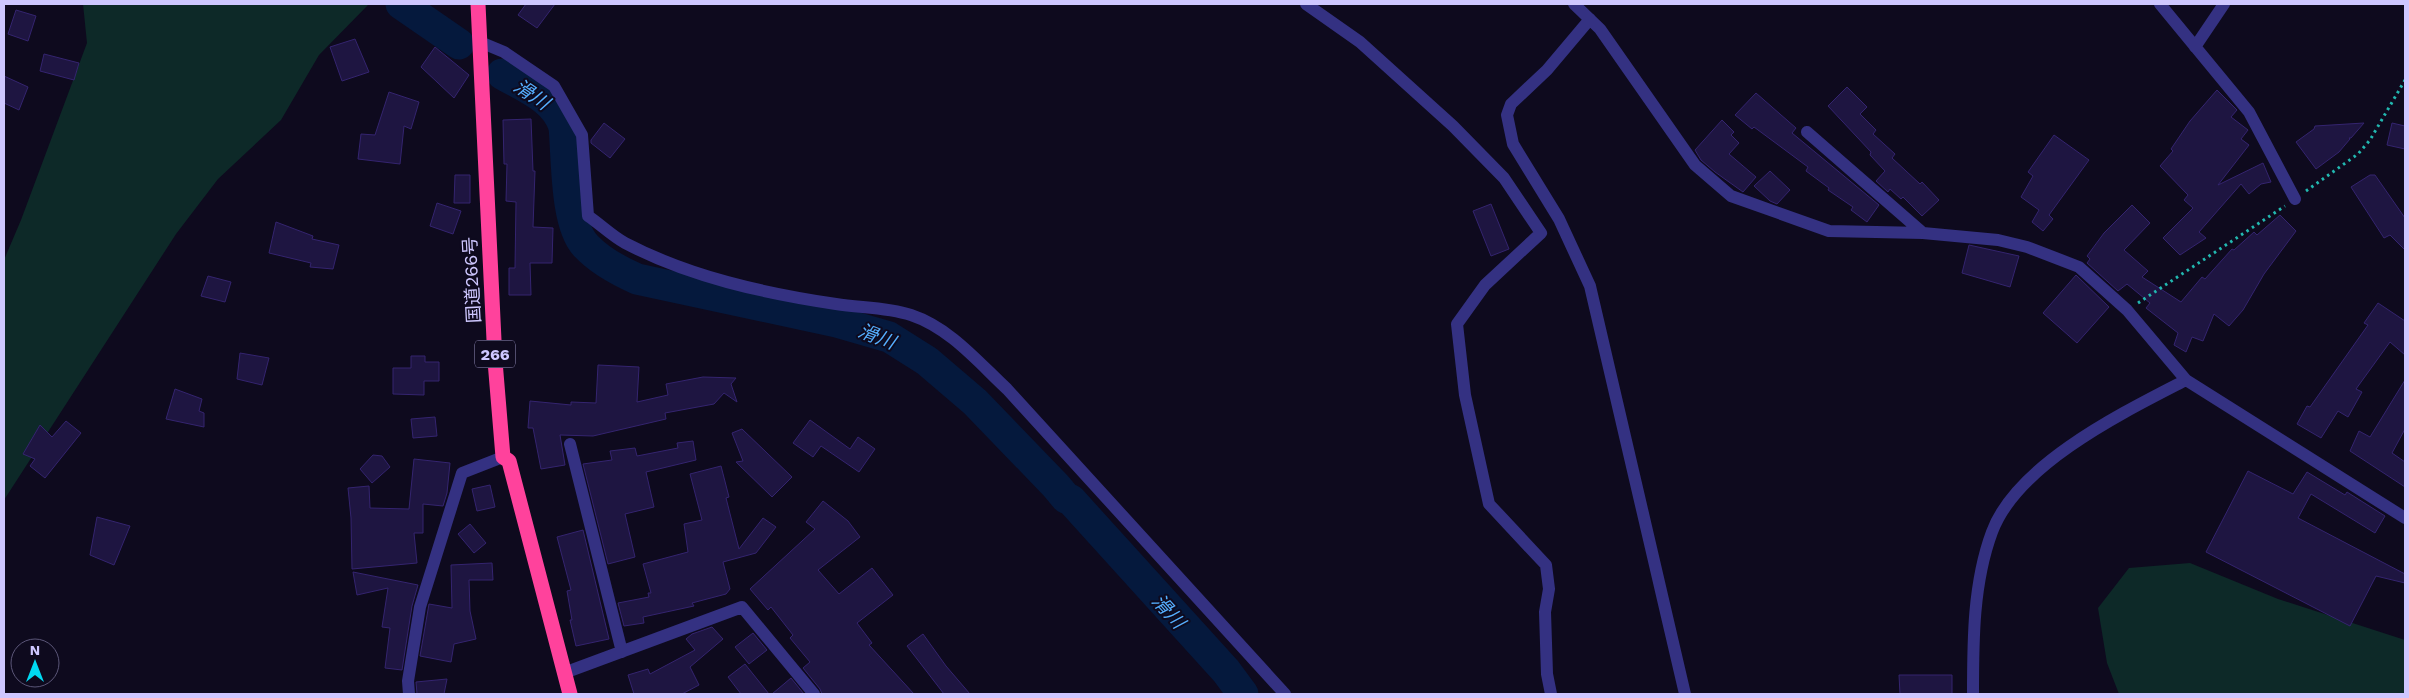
<svg xmlns="http://www.w3.org/2000/svg" width="2409" height="698" viewBox="0 0 2409 698" font-family="'Work Sans','Noto Sans JP',sans-serif">
	<style>
		.green { fill: #0d2928 }
		.lines { fill: none; stroke-linecap: round; stroke-linejoin: round }
		.river { stroke: #05193d; stroke-width: 31 }
		.building { fill: #1e1541; stroke: #34246f }
		.path { stroke: #22b8b0; stroke-width: 3; stroke-dasharray: 2.5 4; stroke-linecap: butt }
		.street { stroke: #343182; stroke-width: 12 }
		.highway { stroke: #ff429c; stroke-width: 15 }
		.labels { text-anchor: middle; stroke-width: 4; stroke-linejoin: round; paint-order: stroke }
		.shield { fill: #0e0a1e; stroke: #948ebc; stroke-width: 1 }
		.shield-label { font-size: 16px; font-weight: bold; fill: #cec7ff }
		.street-label { font-size: 18px; fill: #cec7ff; stroke: #0e0a1e }
		.water-label { font-size: 19px; font-style: italic; fill: #55afff; stroke: #0e0a1e }
	</style>
	<rect width="100%" height="100%" fill="#0e0a1e"/>
	<!-- green -->
	<path class="green" d="M83 4 368 5 319 55 281 120 218 179 176 234 4 500V260L21 220 87 43Z
		M2190 563 2278 599 2405 640V694H2119L2107 663 2098 608 2129 568Z"/>
	<g class="lines">
		<!-- river -->
		<path class="river" d="M401 4 459 44
			M502 74C526 88 556 99 564 127 567 158 565 225 586 246 600 261 619 271 637 279L837 322 889 337 927 361 975 402 1056 486 1066 498 1071 500 1226 671 1243 694"/>
	</g>
	<!-- building -->
	<path class="building" d="M526 4H555L537 28 518 15Z
		M16 10 36 16 28 41 8 34Z
		M355 39 369 72 342 81 330 47Z
		M435 47 469 75 454 98 421 67Z
		M44 54 79 63 74 80 40 71Z
		M4 76 28 87 19 110 4 103Z
		M1847 87 1867 107 1860 114 1876 130 1873 134 1895 154 1892 158 1920 184 1922 182 1939 200 1922 216 1903 197 1901 199 1890 189 1888 192 1876 181 1885 171 1870 155 1871 152 1828 106Z
		M2217 90 2237 110 2231 117 2248 130 2241 139 2249 145 2218 185 2263 163 2271 182 2261 184 2249 194 2241 184 2199 232 2206 238 2180 255 2163 238 2193 208 2184 200 2188 195 2160 166 2173 151 2171 149 2190 121Z
		M389 92 419 102 411 129 404 126 400 164 358 159 361 134 375 135Z
		M1756 93 1796 128 1792 133 1879 205 1867 222 1851 210 1853 207 1828 190 1829 188 1806 171 1808 167 1754 127 1752 129 1735 115Z
		M531 119 533 171H535L533 227 553 228 552 263H530L531 295H509V268H515L516 202 506 201 507 164H504L503 120Z
		M1722 120 1734 132 1731 135 1739 143 1729 154 1756 177 1743 192 1715 172 1701 160 1695 150Z
		M604 123 625 139 610 158 591 143V140Z
		M2364 123 2351 138H2349L2350 139 2339 152 2316 169 2296 142 2314 129 2315 126Z
		M2392 123 2405 126V149L2387 145Z
		M2054 135 2089 160 2049 215 2053 219 2043 231 2032 222 2039 210 2021 197 2033 176 2028 172Z
		M1770 171 1790 190 1777 204 1770 201 1754 186Z
		M455 175H470V203H454Z
		M2370 175H2375L2405 218V250L2390 235 2384 238 2351 187Z
		M437 203 461 211 453 234 430 226Z
		M1491 204 1509 249 1491 256 1473 211Z
		M2132 205 2150 223 2124 250 2148 271 2142 277 2181 302 2202 277 2205 279 2232 249 2234 250 2254 232 2257 235 2280 215 2296 231 2264 274 2243 310 2229 326 2214 314 2203 341 2192 337 2186 352 2174 345 2178 333 2146 308 2150 303 2127 284 2118 291 2087 263 2090 259 2087 256 2104 233Z
		M276 222 313 236 312 239 339 245 333 269 310 267 311 263 269 253Z
		M1969 245 2019 256 2010 287 1962 273Z
		M2076 275 2109 307 2077 343 2043 313Z
		M208 276 231 282 225 302 201 296Z
		M2378 303 2405 321V355L2390 342 2356 389 2362 392 2348 417 2338 411 2321 438 2297 424 2307 406 2310 407 2368 325 2364 323Z
		M240 353 269 358 262 385 237 379Z
		M411 356H425V362H439V381H424V395L393 394V368H411Z
		M598 365 639 367 637 402 668 395 666 384 703 377 736 378 731 384 737 402 724 393 714 404 665 413 666 419 593 436 560 435 565 465 541 469 533 428H528L530 401 571 405V402L596 403Z
		M2405 380V429L2392 453 2405 462V487L2350 451 2359 431 2370 437Z
		M175 389 202 399 199 411 204 413V427L166 419Z
		M435 417 437 436 413 438 411 419Z
		M810 420 850 449 858 437 875 449 859 472 821 446 813 457 793 443Z
		M66 421 81 433 45 478 30 466 35 459 23 454 40 425 52 437Z
		M742 429 792 477 772 497 736 462 743 461 732 433Z
		M693 441 696 460 646 472 654 507 625 514 635 557 608 564 583 464 612 460 610 451 635 448 637 456 678 448 677 443Z
		M373 455 382 456 390 467 372 483 360 469Z
		M414 459 450 463 447 493 443 506 423 504V533H414L417 563 352 569 351 518 348 488 369 486 370 508 409 509Z
		M721 466 729 497 726 498 739 549 763 518 776 527 756 553 723 562 730 589 726 594 692 603 694 606 643 617 644 623 624 626 618 603 649 597 648 593H651L643 564 688 552 684 524 702 520 690 474Z
		M2248 471 2293 494 2307 472 2345 495 2347 492 2385 516 2375 533 2311 494 2298 518 2405 574V583L2376 576 2350 626 2206 552Z
		M490 485 495 507 477 511 472 489Z
		M823 501 848 521 860 537 818 570 839 594 872 568 893 595 857 623 872 643 869 645 914 694H822L820 689 803 668 810 662 790 638 793 635 771 607 768 610 750 589 815 529 806 522Z
		M97 517 130 526 114 565 90 555Z
		M470 524 486 543 474 553 458 534Z
		M583 530 609 639 576 646 570 620H572L567 591 571 590 557 537Z
		M492 563 493 580H469L470 611 476 639 454 644 451 662 420 656 429 604 452 608 451 565Z
		M353 572 418 585 412 606 402 670 385 668 390 628 382 627 388 588 357 595Z
		M712 627 723 639 690 667 699 685 682 694H634L628 675 648 669 650 674 695 650 686 639 692 634Z
		M753 633 767 650 749 664 735 647Z
		M923 634 946 666 970 694H944L907 646Z
		M745 664 769 694H741L728 677Z
		M1899 675H1952V694H1900Z
		M791 678 804 694H772Z
		M447 679 444 694H417L416 682Z"/>
	<g class="lines">
		<!-- path -->
		<path class="path" d="M2306 191 2358 154 2370 140 2405 80
			M2138 303 2285 206"/>
		<!-- street -->
		<path class="street" d="M1306 4 1360 42 1453 126 1504 178 1541 233 1485 285 1457 324 1465 395 1489 504 1546 565 1549 589 1545 612 1547 674 1551 694
			M1574 4 1600 29 1695 165 1731 196 1829 231 1923 233 1998 240 2027 247 2079 267 2127 310 2186 380 2405 518
			M2160 4 2249 112 2295 199
			M1590 19 1547 70 1511 104 1507 115 1513 144 1559 219 1590 286 1685 694
			M480 42 504 52 554 86 582 135 588 216C600 224 612 236 625 243 690 277 763 293 836 304 861 308 886 307 911 315 950 328 978 362 1007 389L1285 694
			M2195 47 2224 4
			M1807 132 1923 233
			M570 444 622 652
			M564 673 742 607 814 694
			M409 694 408 681 420 607 462 473 503 457
			M1973 694C1973 641 1973 583 1992 532 2017 464 2124 412 2186 380"/>
		<!-- highway -->
		<path class="highway" d="M478 4 495 361 503 457 509 461 570 694"/>
	</g>
	<g class="labels">
		<!-- shield labels -->
		<rect class="shield" x="475" y="340.5" width="40" height="27" rx="4"/>
		<g class="shield-label">
			<text x="495" y="360">266</text>
		</g>
		<!-- street labels -->
		<g class="street-label">
			<text transform="translate(472 280) rotate(-93)" y="6">国道266号</text>
		</g>
		<!-- water labels -->
		<g class="water-label">
			<text transform="translate(532 94) rotate(34)" y="7">滑川</text>
			<text transform="translate(877 336) rotate(21)" y="7">滑川</text>
			<text transform="translate(1169 611) rotate(48)" y="7">滑川</text>
		</g>
	</g>
	<!-- border -->
	<rect width="2409" height="698" fill="none" stroke="#cec7ff" stroke-width="10"/>
	<!-- north arrow -->
	<g transform="translate(35 663)"><circle r="24" fill="#0e0a1e" stroke="#5b5678"/>
	<path d="M0-4L9 19L0 12L-9 19Z" fill="#00d9f2"/>
	<text y="-8" font-size="14" font-weight="bold" text-anchor="middle" fill="#cec7ff">N</text>
	</g>
</svg>
